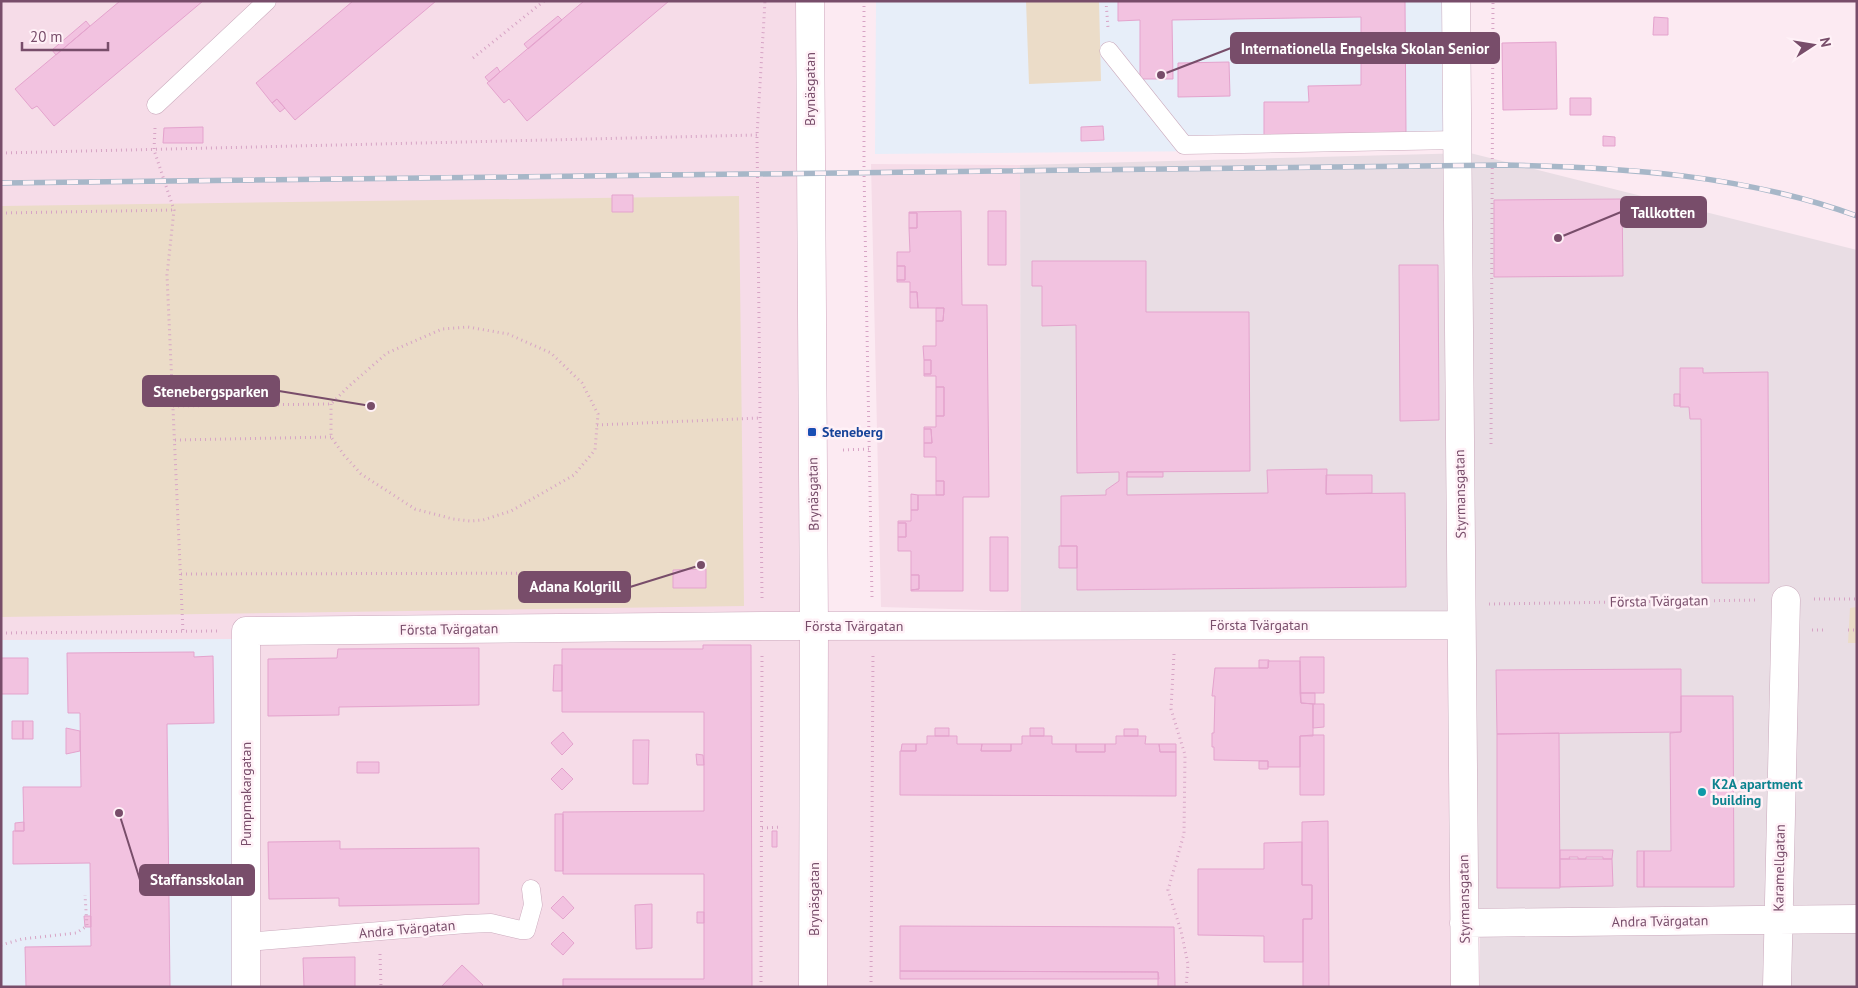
<svg xmlns="http://www.w3.org/2000/svg" width="1858" height="988" viewBox="0 0 1858 988" font-family="'PT Sans',sans-serif">
	<style>
		.residential { fill: #f6dce8 }
		.industrial { fill: #e9dde4 }
		.education { fill: #e7eef9 }
		.green { fill: #ebdcc8 }
		.building { fill: #f2c2e0; stroke: #e4a3cd }
		.lines { fill: none; stroke-linecap: round; stroke-linejoin: round }
		.lane-casing { stroke: #cbaabd; stroke-width: 19 }
		.street-casing { stroke: #cbaabd; stroke-width: 29 }
		.secondary-casing { stroke: #cea8be; stroke-width: 29 }
		.path { stroke: #d7a4c5; stroke-width: 3; stroke-dasharray: 1 4; stroke-linecap: butt }
		.lane { stroke: #fff; stroke-width: 18 }
		.street { stroke: #fff; stroke-width: 28 }
		.secondary { stroke: #fff; stroke-width: 28 }
		.rail-casing { stroke: #a7b7c8; stroke-width: 5.5 }
		.rail { stroke: #fff1f7; stroke-width: 4; stroke-dasharray: 11; stroke-linecap: butt }
		.transit-dot { fill: #1a4fb4; stroke: #fff1f7; stroke-width: 2 }
		.culture-dot { fill: #0f9aa8; stroke: #fff1f7; stroke-width: 2 }
		.labels { text-anchor: middle; stroke-width: 5; stroke-linejoin: round; paint-order: stroke }
		.street-label { font-size: 14px; fill: #784d6a; stroke: #fff1f7 }
		.transit-label { font-size: 14px; font-weight: bold; fill: #164399; stroke: #fff1f7; text-anchor: start }
		.culture-label { font-size: 14px; font-weight: bold; fill: #0d838f; stroke: #fff1f7; text-anchor: start }
		.leader { fill: none; stroke: #784d6a; stroke-width: 2 }
		.callout-dot { fill: #784d6a; stroke: #fff1f7; stroke-width: 2 }
		.callout { fill: #784d6a; stroke: #784d6a; stroke-width: 2 }
		.callout-label { font-size: 15px; text-anchor: middle; font-weight: bold; fill: #fff }
	</style>
	<rect width="100%" height="100%" fill="#fceaf2"/>
	<!-- residential -->
	<path class="residential" d="M1 1H810L814 627 1461 625 1462 987H1Z
		M871 164 1020 165 1021 611 881 607Z"/>
	<!-- industrial -->
	<path class="industrial" d="M1470 153 1857 250V987H1480V933L1468 615 1021 611 1020 165Z"/>
	<!-- education -->
	<path class="education" d="M876 1H1446L1448 149 875 154Z
		M237 639V987H1V640Z"/>
	<!-- green -->
	<path class="green" d="M1026 1H1099L1101 81 1029 84Z
		M739 196 744 606 1 617V206Z
		M1857 607V643H1848L1850 608Z"/>
	<!-- building -->
	<path class="building" d="M120 1H203L54 126 37 106 32 109 15 89Z
		M353 1H436L295 120 277 99 272 103 256 83Z
		M584 1H669L527 121 509 99 504 103 487 83Z
		M1118 1H1405L1406 134 1264 136V102H1309L1308 86 1361 85V17L1172 20 1173 79H1140V20L1118 21Z
		M558 16 562 20 528 49 524 44Z
		M1654 17 1668 18V35H1653Z
		M86 21 90 26 56 55 52 50Z
		M1556 42 1557 109 1503 110 1502 43Z
		M1229 62 1230 96 1178 97V63Z
		M497 67 500 72 489 82 485 77Z
		M1570 98H1591V115H1570Z
		M277 99 285 108 280 112 272 103Z
		M1103 126 1104 140 1081 141V127Z
		M203 127V143H163L164 128Z
		M1603 136 1615 137V146H1603Z
		M612 195H633V212H612Z
		M1622 199 1623 276 1494 277V200Z
		M961 211 962 305H987L989 497H963V591H911V590L919 589V575H911V551H898V537H906V523H898V521H911V510H918V495H944V481H936V457H924V443H932L931 429H924V427H936V416H944V387H936V376H924V374H931V360H924L923 346H936V321H943L944 308H918L917 292H910V282H897V280H905V266H897V252H910L909 228H917V213H909V212Z
		M988 211H1006V265H988Z
		M909 213H917V228H909Z
		M1032 261H1146V312H1249L1250 471 1127 472V495L1268 493 1267 470 1327 469 1326 494 1405 493 1406 587 1077 590V546H1061V496L1106 495V490L1119 481V472L1077 473 1076 325 1042 326V286H1032Z
		M1399 265H1438L1439 420 1400 421Z
		M897 266H905V280H897Z
		M910 292H917L918 308H910Z
		M936 308H944L943 321H936Z
		M924 360H931V374H924Z
		M1680 368H1703V373L1768 372 1769 583H1702L1701 419H1690L1689 407H1680Z
		M936 387H944V416H936Z
		M1674 394H1680V406H1674Z
		M924 429H931L932 443H924Z
		M1127 472H1163V477H1127Z
		M1326 475H1372V493L1326 494Z
		M936 481H944V495H936Z
		M911 494 918 495V510H911Z
		M898 523H906V537H898Z
		M990 537H1008V591H990Z
		M1059 546H1077V568H1059Z
		M706 569V588H673V570Z
		M911 575H919V589L911 590Z
		M703 645H751L752 987H563V979H704V874H563V812L704 811V712H562V649H703Z
		M479 648V705L339 707V715L268 716V659L337 658 338 649Z
		M194 652V657L213 656 214 723 167 724 170 987H26L25 947 91 946 90 863 13 864V831H24L23 787H81L80 713H68L67 653Z
		M1300 657H1324V693H1300Z
		M1 658H28V694H1Z
		M1259 660H1269L1268 668H1259Z
		M1268 661H1300L1301 703 1313 704V736H1300V767H1268V761L1214 760V747H1212V733H1214L1215 696H1212L1215 668H1268Z
		M554 665H562V691H553Z
		M1681 669V732L1497 734 1496 670Z
		M1300 693H1315V704L1301 703Z
		M1681 696H1733L1734 887H1644V851H1671L1670 733 1681 732Z
		M1313 704H1324V727L1313 728Z
		M12 721H23V739H12Z
		M23 721H33V739H23Z
		M66 728 80 731V751L66 754Z
		M935 728H949V736H935Z
		M1030 728H1044V736H1030Z
		M1124 729H1138V736H1124Z
		M563 732 573 744 562 755 551 743Z
		M1559 733 1560 888H1497V734Z
		M1313 735H1324V795H1300V736Z
		M927 736H957V744H982L981 751H1011V744H1022V736H1052V744H1076V752H1105V744H1116V736H1146L1145 744H1159L1160 752H1176V796L900 795V751H916V744H927Z
		M633 740H649L648 784H633Z
		M902 744H916V751H901Z
		M982 744H1011V751H981Z
		M1076 744H1105V752H1076Z
		M1159 744H1176V752H1160Z
		M696 754 703 755 704 765H697Z
		M1259 761H1268V769H1259Z
		M357 762H379V773H357Z
		M562 768 573 779 562 790 551 779Z
		M555 814H563V871H555Z
		M1328 821 1329 987H1303V919H1312V885H1302V822Z
		M24 822V831H15V823Z
		M772 831H777V847H772Z
		M340 841V849L479 848V904L339 906V898L269 899 268 842Z
		M1302 842V885H1312V919H1303V962H1264V936L1198 935V869H1264V843Z
		M1560 850H1613L1612 859H1603V857H1586V859H1578V857H1569L1570 859H1560Z
		M1637 851H1644V887H1637Z
		M1560 859H1612L1613 886 1560 887Z
		M563 896 574 908 563 919 551 908Z
		M652 904V948L636 949 635 905Z
		M697 912H704V923H697Z
		M84 916H91V927H85Z
		M900 926 1174 927 1175 987H1158V972L900 971Z
		M563 932 574 943 563 955 551 944Z
		M355 957V987H304L303 958Z
		M462 965 483 985 481 987H441Z
		M900 971 1158 972 1159 979H900Z"/>
	<g class="lines">
		<defs>
			<path id="lane" d="M1109 51 1184 145 1458 140
				M156 105 267 1
				M246 942 466 924 491 923 521 930H526L533 905 531 889"/>
			<path id="street" d="M1456 1 1465 987
				M1464 923 1857 919
				M246 987V631L762 626 1461 625
				M1777 987 1786 600"/>
			<path id="secondary" d="M810 1 814 627 813 987"/>
		</defs>
		<!-- lane casing -->
		<use href="#lane" class="lane-casing"/>
		<!-- street casing -->
		<use href="#street" class="street-casing"/>
		<!-- secondary casing -->
		<use href="#secondary" class="secondary-casing"/>
		<!-- path -->
		<path class="path" d="M864 1V172L872 598
			M1106 1 1108 28
			M473 58 544 1
			M155 128 154 150 174 210 167 275 183 632
			M1 153 757 135
			M1 213 174 210
			M173 406 331 404 348 387 387 353 442 329 468 327 508 334 551 353 582 383 598 414 595 450 574 475 511 511 483 520 470 521 453 519 415 509 361 474 344 455 331 437V404
			M597 425 760 418
			M175 440 331 437
			M1491 444 1493 1
			M843 450 869 449
			M181 574 622 573
			M762 598 757 135 765 1
			M1814 599H1857
			M1489 604 1758 600
			M1812 630H1826
			M1848 630H1857
			M1 633 218 631
			M1174 654 1171 709 1185 755 1184 834 1168 890 1181 931 1188 964 1186 987
			M762 828 782 827
			M1 945 22 939 76 933 87 926 85 895
			M380 954 381 987
			M761 987 762 654
			M871 987 873 654"/>
		<!-- lane -->
		<use href="#lane" class="lane"/>
		<!-- street -->
		<use href="#street" class="street"/>
		<!-- secondary -->
		<use href="#secondary" class="secondary"/>
		<defs>
			<path id="rail" d="M1 183 1505 165C1623 167 1744 175 1857 216"/>
		</defs>
		<!-- rail casing -->
		<use href="#rail" class="rail-casing"/>
		<!-- rail -->
		<use href="#rail" class="rail"/>
	</g>
	<!-- markers -->
	<rect class="transit-dot" x="807" y="427" width="10" height="10" rx="2.5"/>
	<circle class="culture-dot" cx="1702" cy="792" r="5"/>
	<g class="labels">
		<!-- street labels -->
		<g class="street-label">
			<text transform="translate(810 89) rotate(-90)" y="5">Brynäsgatan</text>
			<text transform="translate(813 494) rotate(-91)" y="5">Brynäsgatan</text>
			<text transform="translate(1460 494) rotate(-91)" y="5">Styrmansgatan</text>
			<text transform="translate(1659 601) rotate(-1)" y="5">Första Tvärgatan</text>
			<text x="1259" y="630">Första Tvärgatan</text>
			<text x="854" y="631">Första Tvärgatan</text>
			<text transform="translate(449 629) rotate(-1)" y="5">Första Tvärgatan</text>
			<text transform="translate(246 794) rotate(-90)" y="5">Pumpmakargatan</text>
			<text transform="translate(1779 868) rotate(-89)" y="5">Karamellgatan</text>
			<text transform="translate(814 899) rotate(-90)" y="5">Brynäsgatan</text>
			<text transform="translate(1464 899) rotate(-91)" y="5">Styrmansgatan</text>
			<text transform="translate(1660 921) rotate(-1)" y="5">Andra Tvärgatan</text>
			<text transform="translate(407 929) rotate(-5)" y="5">Andra Tvärgatan</text>
		</g>
		<!-- transit labels -->
		<g class="transit-label">
			<text x="822" y="437">Steneberg</text>
		</g>
		<!-- culture labels -->
		<g class="culture-label">
			<text x="1712" y="789">K2A apartment<tspan x="1712" dy="16">building</tspan></text>
		</g>
	</g>
	<!-- callouts -->
	<path class="leader" d="M1161 75L1231 48M1558 238L1621 212M371 406L279 391M701 565L630 587M119 813L140 880"/>
	<g class="callout-dot">
		<circle cx="1161" cy="75" r="5"/>
		<circle cx="1558" cy="238" r="5"/>
		<circle cx="371" cy="406" r="5"/>
		<circle cx="701" cy="565" r="5"/>
		<circle cx="119" cy="813" r="5"/>
	</g>
	<g class="callout">
		<rect x="1231" y="33" width="268" height="30" rx="5"/>
		<rect x="1621" y="197" width="85" height="30" rx="5"/>
		<rect x="143" y="376" width="136" height="30" rx="5"/>
		<rect x="519" y="572" width="111" height="30" rx="5"/>
		<rect x="140" y="865" width="114" height="30" rx="5"/>
	</g>
	<g class="callout-label">
		<text x="1365" y="54">Internationella Engelska Skolan Senior</text>
		<text x="1663" y="218">Tallkotten</text>
		<text x="211" y="397">Stenebergsparken</text>
		<text x="575" y="592">Adana Kolgrill</text>
		<text x="197" y="885">Staffansskolan</text>
	</g>
	<!-- border -->
	<rect width="1858" height="988" fill="none" stroke="#784d6a" stroke-width="5"/>
	<!-- north arrow -->
	<g transform="translate(1813 45) rotate(78)" stroke="#fff1f7" stroke-width="4" paint-order="stroke">
	<path d="M0-4L9 19L0 12L-9 19Z" fill="#784d6a"/>
	<text y="-8" font-size="14" font-weight="bold" text-anchor="middle" fill="#784d6a">N</text>
	</g>
	<!-- scale -->
	<path d="M22 42v8h86v-8" fill="none" stroke="#784d6a" stroke-width="2.5"/>
	<text x="30" y="42" font-size="15" fill="#784d6a" stroke="#fff1f7" stroke-width="4" paint-order="stroke">20 m</text>
</svg>
